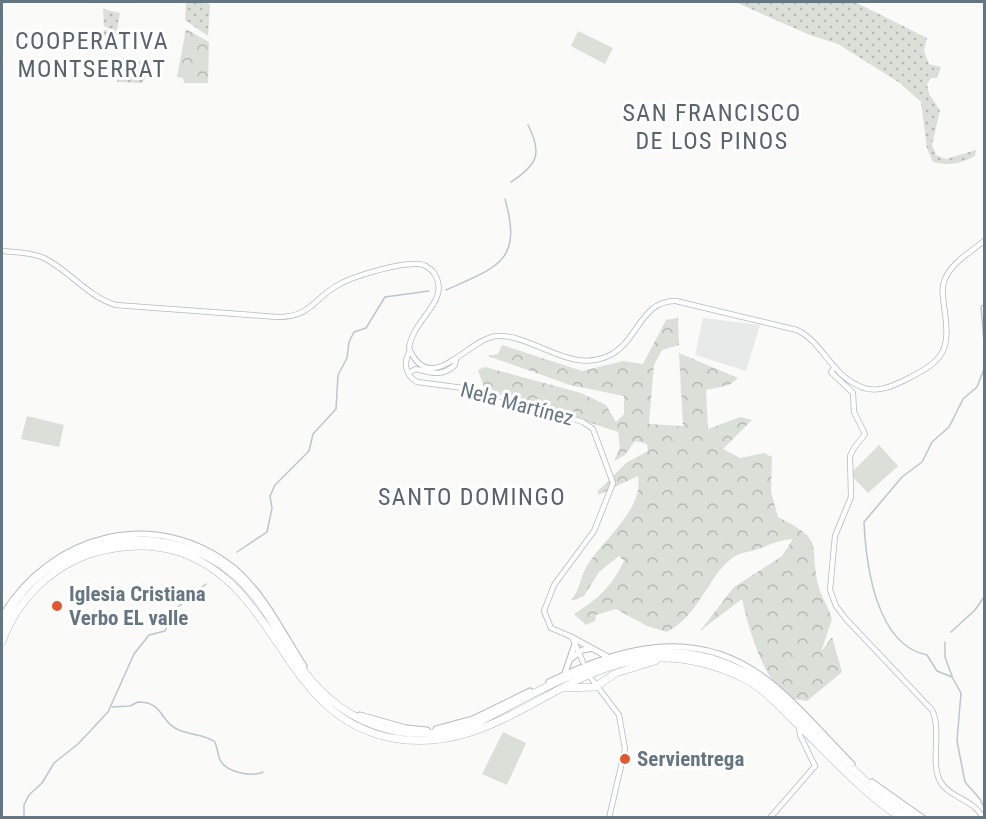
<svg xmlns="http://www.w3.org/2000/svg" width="986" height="819" viewBox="0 0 986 819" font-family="'Roboto Condensed',sans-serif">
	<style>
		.built { fill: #e8e9e9 }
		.grass { fill: url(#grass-dots) }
		.forest { fill: url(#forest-crowns) }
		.park { fill: #dadfd7 }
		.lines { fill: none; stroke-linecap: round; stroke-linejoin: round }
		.stream { stroke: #bbc7cb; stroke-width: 1.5 }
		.secondary-casing { stroke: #b3babf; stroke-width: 6 }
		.primary-casing { stroke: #b5babe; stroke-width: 7 }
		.highway-casing { stroke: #b4b9bd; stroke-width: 8 }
		.secondary { stroke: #fff; stroke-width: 4.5 }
		.primary { stroke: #fff; stroke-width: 5 }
		.highway { stroke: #fff; stroke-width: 7 }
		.poi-dot { fill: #e4572e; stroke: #fff; stroke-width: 2 }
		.labels { text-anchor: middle; stroke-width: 6; stroke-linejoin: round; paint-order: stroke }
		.street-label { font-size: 21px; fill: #657683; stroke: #fff }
		.poi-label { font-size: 21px; font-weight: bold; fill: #657683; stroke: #fff; text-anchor: start }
		.quarter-label { font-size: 24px; letter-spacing: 1.5px; fill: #57646e; stroke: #fff }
	</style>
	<defs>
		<pattern id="grass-dots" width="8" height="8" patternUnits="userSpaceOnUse" patternTransform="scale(1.5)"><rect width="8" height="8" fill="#dadfd7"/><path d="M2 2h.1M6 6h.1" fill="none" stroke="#b4b9b4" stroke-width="1.8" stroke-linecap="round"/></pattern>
		<pattern id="forest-crowns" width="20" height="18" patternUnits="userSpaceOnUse" patternTransform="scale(1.5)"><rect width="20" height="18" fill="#dadfd7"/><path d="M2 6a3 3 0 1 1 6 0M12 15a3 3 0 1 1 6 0" fill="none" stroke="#b4b9b4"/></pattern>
	</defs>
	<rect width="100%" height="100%" fill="#fafaf8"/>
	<!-- built -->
	<path class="built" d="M703 318 760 325 746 371 695 355Z"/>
	<!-- grass -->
	<path class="grass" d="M194 2 210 4 208 36 185 20 186 3Z
		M735 2H855L927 38 924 51 929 64 941 67 937 78H931L927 84 929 94 940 110 932 145 936 155 946 159 976 150 975 156C960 164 949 166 933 162L927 148 921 102 900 83 838 44 810 35Z
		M103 9 120 13 115 40 98 36 105 30 114 31 104 26Z
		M123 58 153 64 142 83 117 82Z"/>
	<!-- forest -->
	<path class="forest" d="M186 29 209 42 208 83H184L183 78 177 77Z
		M678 318 679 345 662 350 654 365 649 424 683 426 679 353 738 378 729 385 706 390 708 429 740 417 752 420 723 449 740 458 764 453 772 457 771 492 778 517C827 542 808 542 819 588 822 598 829 608 832 619L821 652 832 637 842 672 807 701C802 700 794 700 789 697 762 679 749 629 742 599L700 631 734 587 782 556 793 539C779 540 771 544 758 549 751 552 742 552 735 556 707 575 702 613 667 632L647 626 616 609 596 615 595 621 586 625 574 614C597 600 613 585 624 561L619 556 599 572 584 596 570 601C581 590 580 576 588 564 604 539 644 509 638 476L598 495V491L626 463 648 451 647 444 635 441 625 455 614 461 620 448 618 432 484 387 478 370 485 367 581 393 606 405 616 422 624 414V396L570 385 488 356 498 354 502 345 582 371 623 361 643 364 666 320Z"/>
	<!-- park -->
	<path class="park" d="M578 31 613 48 605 64 571 46Z
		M27 416 64 425 59 447 21 439Z
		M879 445 898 466 868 493 850 474Z
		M503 732 526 743 507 785 482 774Z"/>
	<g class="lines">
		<!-- stream -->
		<path class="stream" d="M511 182C537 165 543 154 528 125
			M446 290C497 267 523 262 505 199
			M984 304 981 307 984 342
			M984 369 977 387 963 399 949 427 932 442 922 462 902 477 864 522C866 565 876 645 927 655L937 671 952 677 961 693 957 741 965 782 980 799 984 808
			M237 552 267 532 272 508 270 496 275 485 309 451 313 434 336 409 338 375 347 358 349 342 354 332 366 328 385 297 429 291
			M951 632 975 610 984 597
			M945 642V657L952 676
			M112 707 130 706 138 702C163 702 160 720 175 728 188 736 204 733 215 742 217 747 218 755 220 760 227 773 252 777 263 772
			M24 818V805L29 795 42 783 54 763 78 744 108 712 134 654 149 635 165 631 177 608 206 584"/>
		<defs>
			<path id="secondary" d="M2 251C15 252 31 252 44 258 70 271 88 297 116 305L278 317C311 317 313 299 338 285 353 276 396 264 414 264 422 263 429 267 434 273 452 301 413 318 409 348 430 399 468 338 497 336 533 334 569 374 608 356 638 343 640 300 676 301L797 330C822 342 831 373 857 385 873 394 889 388 905 380 945 360 951 351 944 306 943 296 941 288 945 279 952 262 971 252 984 241
				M410 351C403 362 405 375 417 382L479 390 583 422 593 429 613 483 594 531 554 585 544 611 551 628 572 637 583 662
				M834 368 831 372 853 393 854 412 865 434 854 448 850 456 851 497 835 536 830 590 836 606 846 619 932 710C942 730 930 762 940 781 949 798 974 799 983 818
				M408 373 416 369C432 373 442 377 455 365L456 359
				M591 678 619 715 625 749 609 818
				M770 818 815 766 800 735 799 725"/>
			<path id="primary" d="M2 616C51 534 157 505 235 569 265 595 283 634 304 666
				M573 638 606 656
				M572 658 582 650 589 649
				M565 673 575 644
				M549 682C620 647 697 625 767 680 798 704 824 736 852 764
				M360 715 406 728 427 730
				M436 729 473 719 530 691
				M872 782 923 818"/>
			<path id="highway" d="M2 626C38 539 155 514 228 570 259 593 275 629 296 660 337 722 400 748 473 725 551 686 634 628 724 663 738 669 752 674 764 684 816 727 856 781 913 818
				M2 642C17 600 50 567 93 553 121 545 151 543 179 552 281 586 281 717 392 738 524 763 590 602 745 679 763 688 777 704 791 718 827 752 859 790 901 818
				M564 688 595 687 616 673 655 661"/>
		</defs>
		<!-- secondary casing -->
		<use href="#secondary" class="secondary-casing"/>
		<!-- primary casing -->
		<use href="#primary" class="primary-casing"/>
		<!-- highway casing -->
		<use href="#highway" class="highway-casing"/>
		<!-- secondary -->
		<use href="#secondary" class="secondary"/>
		<!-- primary -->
		<use href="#primary" class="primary"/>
		<!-- highway -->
		<use href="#highway" class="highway"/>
	</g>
	<!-- markers -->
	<g class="poi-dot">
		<circle cx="57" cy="606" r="6"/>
		<circle cx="625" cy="759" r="6"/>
	</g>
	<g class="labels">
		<!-- street labels -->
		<g class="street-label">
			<text transform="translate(517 404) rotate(15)" y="7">Nela Martínez</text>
		</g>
		<!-- poi labels -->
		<g class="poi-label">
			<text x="69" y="601">Iglesia Cristiana<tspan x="69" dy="24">Verbo EL valle</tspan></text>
			<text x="637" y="766">Servientrega</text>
		</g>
		<!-- quarter labels -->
		<g class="quarter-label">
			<text x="92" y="49">COOPERATIVA<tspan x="92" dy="28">MONTSERRAT</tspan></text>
			<text x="712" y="121">SAN FRANCISCO<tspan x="712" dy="28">DE LOS PINOS</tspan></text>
			<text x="472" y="505">SANTO DOMINGO</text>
		</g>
	</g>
	<!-- border -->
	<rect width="986" height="819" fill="none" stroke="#657683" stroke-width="6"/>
</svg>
